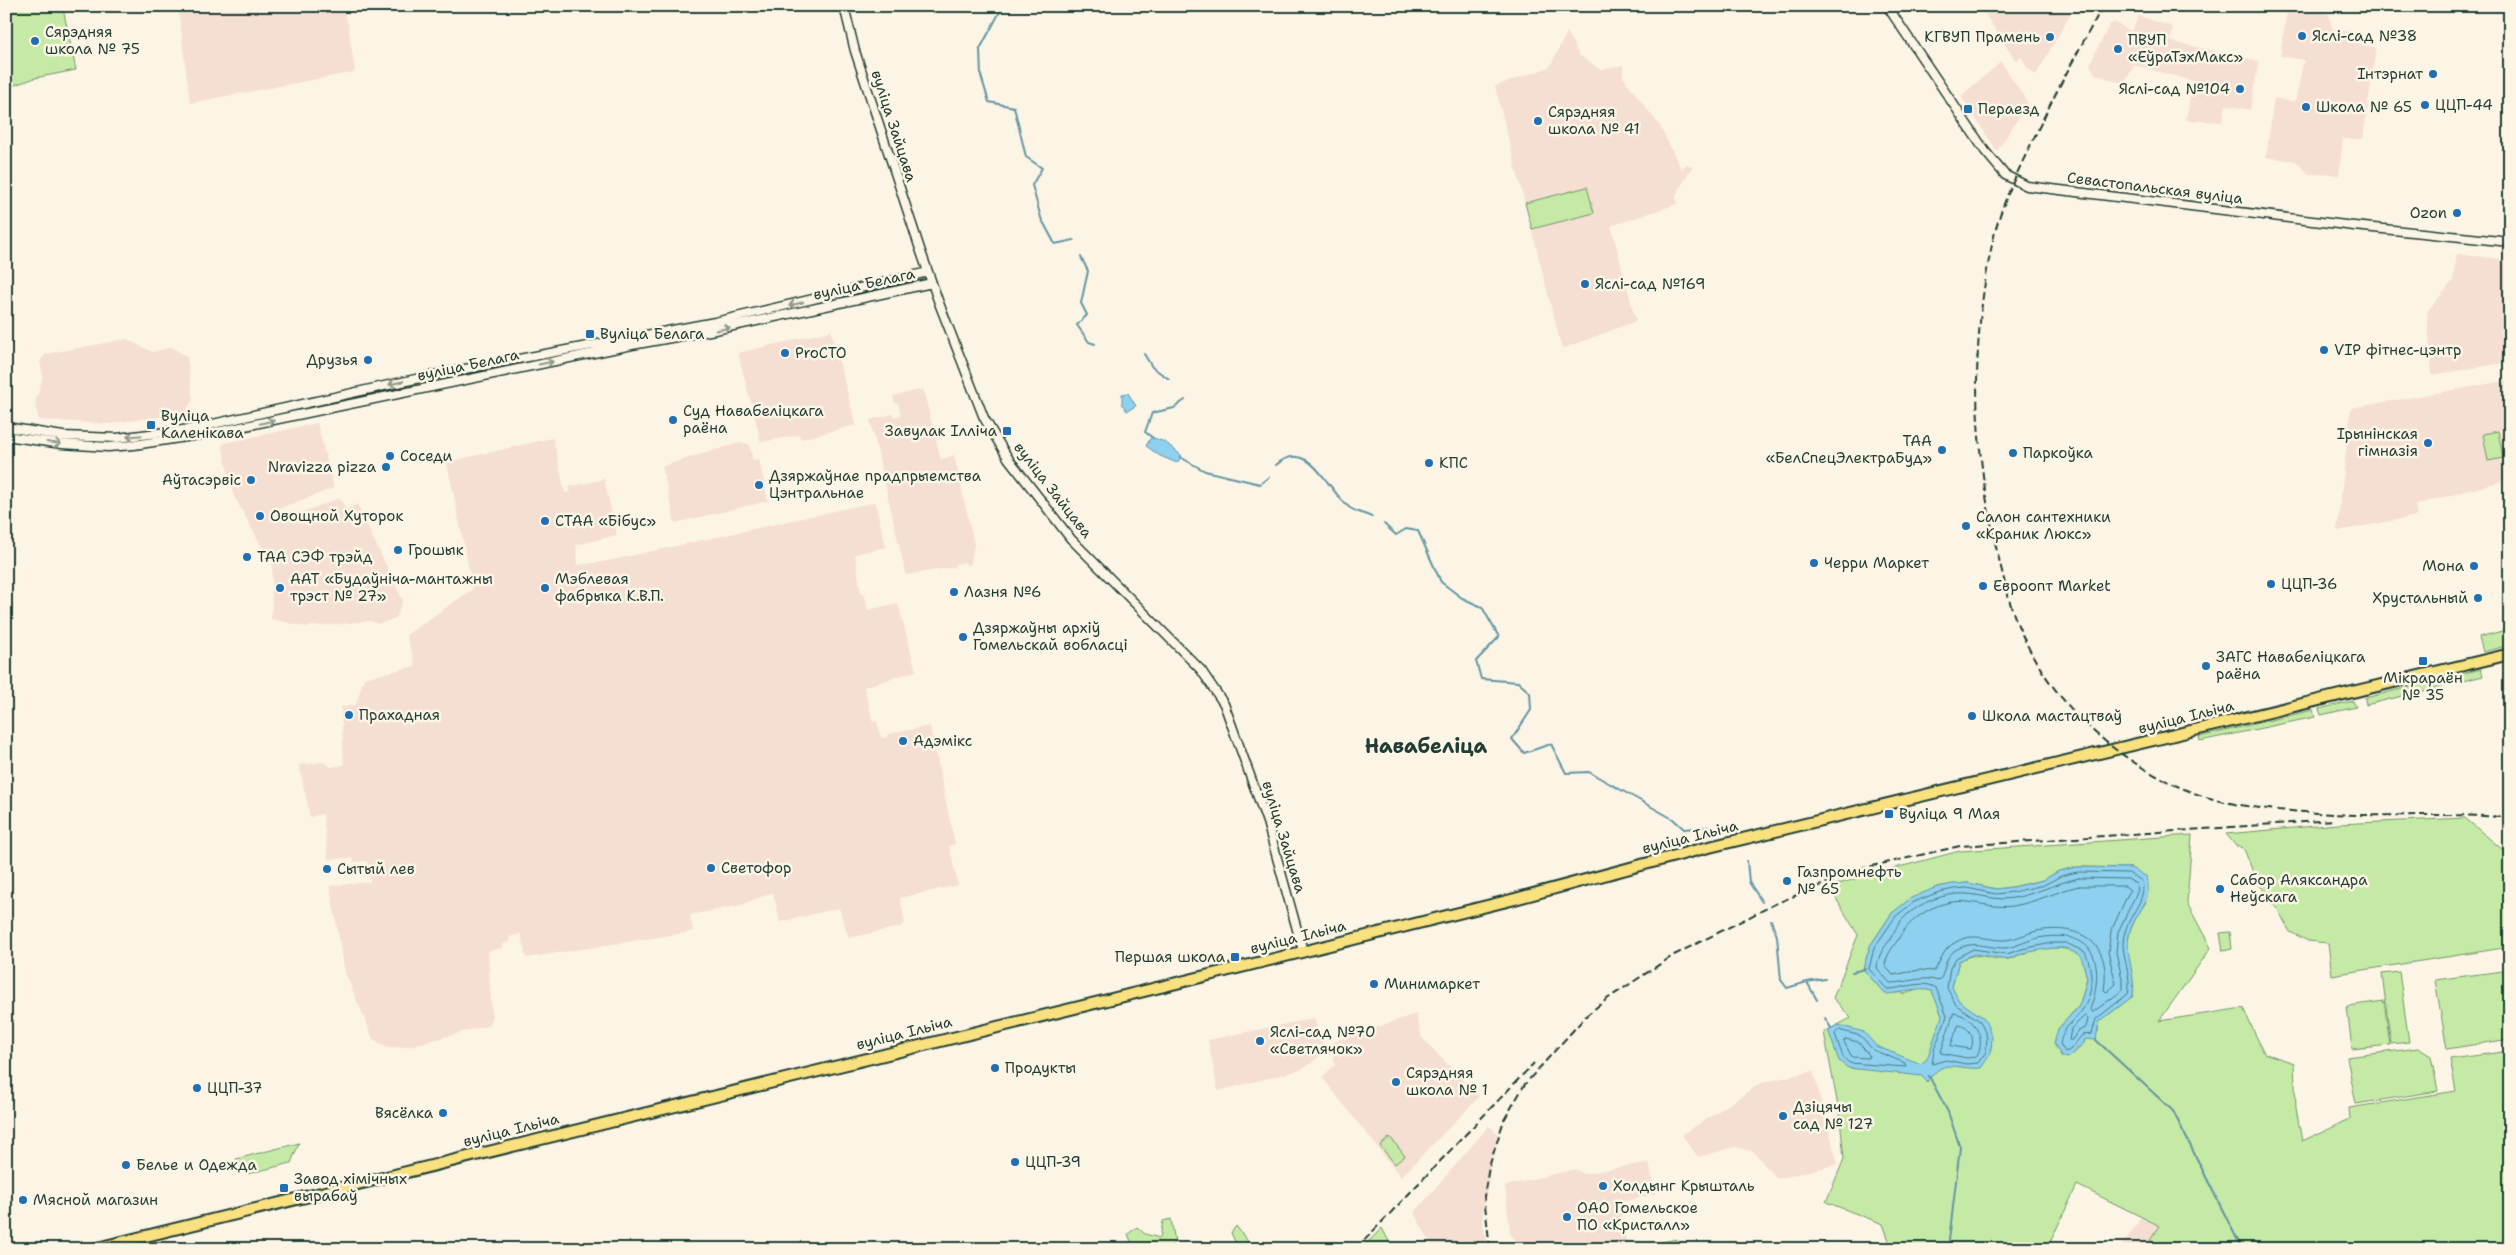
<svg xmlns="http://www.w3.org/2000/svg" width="2516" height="1255" viewBox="0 0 2516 1255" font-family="'Shantell Sans',sans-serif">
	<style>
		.built { fill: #f5ded2 }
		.green { fill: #c4eaa5; stroke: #72946c; fill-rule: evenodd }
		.water { fill: #8ed0ef; stroke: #6295a4 }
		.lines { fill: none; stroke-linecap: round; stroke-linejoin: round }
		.shore { stroke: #4b787f; stroke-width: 1 }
		.stream { stroke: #6295a4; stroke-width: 2 }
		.minor-casing { stroke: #1f3d34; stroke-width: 11 }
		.major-casing { stroke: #1f3d34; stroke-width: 14 }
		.minor { stroke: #fcf5e5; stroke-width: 8 }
		.major { stroke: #fae180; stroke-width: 10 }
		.rail { stroke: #1f3d34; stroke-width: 2; stroke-dasharray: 8 4; stroke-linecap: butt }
		.oneway { stroke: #8e998c }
		.poi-dot { fill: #1f6fb2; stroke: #fcf5e5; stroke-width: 2 }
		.labels { text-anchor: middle; stroke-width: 5; stroke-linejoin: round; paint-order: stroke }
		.poi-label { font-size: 15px; fill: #1f3d34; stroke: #fcf5e5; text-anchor: start }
		.street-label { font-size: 15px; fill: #1f3d34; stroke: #fcf5e5 }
		.district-label { font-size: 20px; font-weight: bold; fill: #1f3d34; stroke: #fcf5e5 }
	</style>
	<rect width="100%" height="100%" fill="#fcf5e5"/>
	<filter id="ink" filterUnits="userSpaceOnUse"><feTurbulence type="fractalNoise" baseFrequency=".02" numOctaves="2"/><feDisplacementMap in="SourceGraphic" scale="10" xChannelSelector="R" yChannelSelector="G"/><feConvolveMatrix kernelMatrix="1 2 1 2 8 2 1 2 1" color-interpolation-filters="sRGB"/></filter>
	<g filter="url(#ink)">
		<!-- built -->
		<path class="built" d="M178 6H342L348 24 355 72 190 103Z
			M1980 6H2075L2036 75 2027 68 2022 57 2015 60Z
			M2288 6 2329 14 2332 28 2359 34 2360 44 2376 48 2363 139H2343L2339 175 2309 174 2296 161 2266 157 2274 98 2295 102 2304 60 2280 56Z
			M2139 16 2173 27 2170 41 2259 61 2250 110 2226 105 2222 122 2186 120 2193 81 2134 65 2124 84 2095 74 2090 64 2109 25 2114 22 2131 31Z
			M1567 32 1579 55 1601 70 1623 65V77L1660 126 1681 169 1687 164 1692 167 1676 195 1677 204 1611 226 1636 321 1562 349 1495 86 1550 67Z
			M2001 62 2028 103 1997 151 1961 96Z
			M2457 254 2510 260V362L2432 375 2427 312 2453 281Z
			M831 331 856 425 801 439 799 435 761 442 738 353Z
			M127 339 152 352 172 347 187 357 193 400 184 413 109 424 39 420 35 404 43 376 40 361 46 354Z
			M2510 380V479L2415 505 2417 516 2337 531 2351 408Z
			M923 389 941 459 954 455 974 544 971 564 966 566 965 562 955 564V567L906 575 870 420 893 414 894 417 901 415 898 403H895L893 396Z
			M317 423 334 488 275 510 278 521 340 498 346 510 357 504 403 601 396 618 379 624 370 621 307 627 271 619 273 552 263 549 233 494 222 445 225 443Z
			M553 438 565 493 570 492 569 487 604 479 617 535 576 545 578 565 608 561 875 502 886 547 855 554 861 594 864 593 868 610 898 603 916 671 864 687 873 722 877 721 881 738 888 737V734L930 726 955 844 949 846 958 885 900 898 905 923 900 927 849 938 839 908 780 922 773 892 741 905 690 915 693 930 690 932 526 958 521 934 509 937 510 942 503 944V948L488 951 492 1017 490 1025 410 1046 388 1048 373 1039 345 972 330 886 370 882 367 861 354 862 353 858 328 859 323 814 310 817 299 765 323 762 331 767 344 765 341 707 356 705 364 678 416 666 406 635 473 589 447 462Z
			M739 443 749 444 753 460 759 459 768 501 675 523 662 466Z
			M1416 1014 1422 1038 1479 1097 1401 1177 1322 1077 1335 1065 1330 1043Z
			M1314 1018 1326 1052 1301 1070 1218 1091 1208 1040Z
			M1813 1071 1838 1164 1777 1179 1754 1152 1735 1147 1698 1157 1682 1135 1761 1083Z
			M1489 1126 1499 1135 1492 1157 1482 1219 1487 1249H1434L1414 1213Z
			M1649 1162 1655 1194 1618 1203 1628 1249H1522L1510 1233 1505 1186 1575 1169 1584 1174Z
			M2142 1216 2160 1226 2150 1240 2162 1249H2120Z"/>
		<!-- green -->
		<path class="green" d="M46 6H58L64 13 76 70 35 78 6 88V10Z
			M1587 187 1594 213 1532 229 1525 203Z
			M905 282 906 285 669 336 668 334Z
			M615 342 630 344 235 427V424L429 380Z
			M2498 431 2503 458 2488 461 2483 434Z
			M2510 629V645L2483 652 2479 637Z
			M2481 669 2483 676 2366 705 2365 698Z
			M2353 701 2356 707 2321 715 2319 709Z
			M2313 710 2315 717 2200 741 2199 737Z
			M2465 818 2510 856V947L2332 975 2328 943 2308 941 2290 932 2277 908 2256 880 2244 849 2236 846 2226 834 2338 824Z
			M2192 835 2187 903 2211 948 2159 1021 2243 1008 2264 1053 2294 1063 2296 1108 2302 1141 2350 1119 2349 1108 2456 1091 2450 1059 2510 1051V1249H2162L2150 1240 2160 1226 2077 1185 2047 1249H1892L1883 1224 1826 1202 1844 1159 1840 1117 1824 1032 1851 1018 1833 998 1858 935 1829 887 1861 877 1960 851ZM2077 867 2131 868 2146 902C2136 916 2127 932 2127 950 2128 966 2135 979 2133 996L2099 1022 2098 1032 2085 1039 2084 1043 2073 1055 2058 1029 2079 1006 2083 994 2087 978 2082 956C2063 944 2042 947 2022 954 2018 955 2012 959 2008 959 1988 961 1980 949 1959 961L1952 987 1932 991 1923 988 1904 994 1868 974 1863 969 1870 946 1892 913 1937 887 1967 883 1996 889 2012 887 2043 880 2059 871Z
			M2230 932 2232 949 2223 951 2220 933Z
			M2510 970V1039L2447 1049 2435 980Z
			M2399 972 2409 1042 2391 1044 2382 974Z
			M2384 1001 2390 1045 2352 1049 2347 1006Z
			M2418 1048 2431 1056 2438 1091 2356 1104 2347 1057Z
			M1390 1137 1405 1156 1395 1164 1380 1146Z
			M299 1143 291 1163 247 1174 236 1159Z
			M1171 1219 1175 1242 1168 1249H1134L1128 1234 1137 1227 1145 1234 1160 1238 1163 1221Z
			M1236 1226 1250 1244 1251 1249H1233L1237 1246 1231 1233Z
			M1382 1228 1393 1249H1361Z
			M1677 1239 1678 1249H1657L1656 1243Z"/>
		<!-- water -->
		<path class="water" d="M1128 393 1136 406 1127 411 1122 404V394Z
			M1151 437 1165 442 1182 456 1177 463 1160 456 1146 446Z
			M2077 867 2131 868 2147 877C2153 904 2135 911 2129 935 2125 956 2136 975 2133 996L2099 1022 2096 1040 2085 1039 2084 1043 2067 1058 2062 1057 2054 1044 2058 1029 2079 1006 2083 994 2087 978 2081 956 2065 948H2053L2023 953 2008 959 1974 954 1959 961 1952 987 1959 1001 1984 1018 1992 1037 1991 1053 1981 1068C1954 1070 1945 1056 1927 1082L1922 1076 1848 1068 1839 1061 1828 1030 1838 1025 1864 1032 1876 1046 1921 1064 1927 1059 1942 1016 1932 991C1920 987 1900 994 1885 994L1863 969 1870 946 1892 913 1911 898 1937 887 1953 884 1968 883 1996 889 2012 887 2043 880 2059 871Z"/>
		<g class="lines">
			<!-- shore -->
			<path class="shore" d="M2078 872 2129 873 2142 881C2147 900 2130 913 2125 932 2118 953 2133 972 2128 994L2096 1019 2092 1034 2082 1035 2070 1050 2065 1052 2060 1044C2064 1024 2073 1024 2083 1009 2094 993 2093 969 2085 952L2066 943H2052L2022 949 2007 954 1973 949 1956 958 1950 968 1947 988 1956 1005 1980 1021 1987 1037 1986 1052 1978 1063 1966 1064 1946 1060 1932 1064 1934 1050 1947 1016 1936 988C1923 979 1903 989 1887 989L1869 969 1874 948 1896 916 1914 902 1939 892 1954 889 1967 888 1996 894 2013 892 2044 885 2061 876Z
				M2079 878 2128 879 2136 884 2138 890 2118 932 2116 952 2123 983V990L2093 1012 2090 1010C2106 962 2095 928 2038 938 2028 940 2016 947 2005 948 1986 948 1972 939 1954 951 1943 959 1946 973 1939 981 1920 975 1909 983 1890 983L1877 968C1878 956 1882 950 1889 941 1893 934 1896 927 1901 921 1915 904 1945 892 1967 894 1983 895 1996 901 2013 898 2036 894 2056 883 2079 878Z
				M2079 886H2125L2130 890 2111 931 2108 952 2116 984 2107 992 2104 990C2112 943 2081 923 2037 931 2027 933 2014 940 2004 940 1986 940 1973 932 1956 942 1942 949 1942 960 1934 971L1920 970 1893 975 1885 966C1886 954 1894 947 1900 936 1913 915 1942 898 1968 902 1984 904 1997 908 2013 906 2037 902 2057 891 2079 886Z
				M1954 1013C1974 1015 1988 1040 1976 1057L1967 1058 1941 1053Z
				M2085 1016 2088 1019 2086 1027 2077 1032 2072 1040H2069L2071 1029Z
				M1959 1025C1971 1027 1975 1039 1971 1049L1951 1046Z
				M1839 1030 1861 1036 1873 1050 1905 1063 1906 1067 1849 1063 1843 1057 1835 1034Z
				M1846 1039 1858 1042 1869 1055 1868 1058 1852 1057 1844 1042Z"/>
			<!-- stream -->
			<path class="stream" d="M1003 6 980 49 981 76 989 102 1014 107 1026 157 1042 168 1032 185 1041 218 1055 244 1074 240
				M1081 257 1088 271 1081 303 1087 315 1077 325 1089 342 1095 344
				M1144 354 1152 367 1169 379
				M1153 438 1145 432 1152 413 1174 408 1185 400
				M1180 457 1205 471 1260 484 1269 477
				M1276 465C1310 436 1327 491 1350 508 1356 512 1365 514 1372 517
				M1384 524 1396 535 1406 529 1418 531 1441 582 1462 598 1482 607 1499 637 1476 661 1481 679 1518 682 1530 693 1531 710 1512 739 1524 753 1551 744 1566 773 1589 772 1673 819 1684 829 1711 827
				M1747 861 1749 882 1762 902
				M1771 920 1777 936 1781 980 1787 988 1807 982 1817 1000
				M1852 972 1865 969
				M1807 982 1825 979
				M1825 1018 1831 1028
				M2096 1040 2173 1111 2242 1249
				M1929 1076 1948 1112 1960 1147 1948 1249"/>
			<defs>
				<path id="minor" d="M844 6 855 51 920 249 939 303 984 418 1008 458 1071 539 1201 670 1224 704 1267 822 1303 951
					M1887 6 1985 151 2005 175 2027 186 2354 226 2510 242
					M6 427 63 436 117 438 190 429 438 374 715 322 928 272
					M6 436 62 444 108 447 134 445 212 433 632 345 715 330 932 283"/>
				<path id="major" d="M93 1249 1193 979 1511 900 1701 849 2510 654"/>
			</defs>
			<!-- minor casing -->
			<use href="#minor" class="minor-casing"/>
			<!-- major casing -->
			<use href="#major" class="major-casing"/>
			<!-- minor -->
			<use href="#minor" class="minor"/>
			<!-- major -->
			<use href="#major" class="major"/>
			<!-- rail -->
			<path class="rail" d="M2103 6C2078 51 2054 95 2032 142 2018 171 2003 201 1995 232 1969 340 1972 452 1999 559 2005 583 2010 608 2020 630 2053 705 2118 764 2194 793 2222 803 2248 807 2278 810 2306 812 2335 815 2363 815 2412 816 2460 813 2510 818
				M1356 1249 1534 1063
				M1490 1249 1484 1196 1489 1167 1504 1120 1525 1084 1587 1015 1607 999 1674 955 1777 903 1864 868 1960 846 2333 820"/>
		</g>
		<!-- one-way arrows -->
		<defs><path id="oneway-shaft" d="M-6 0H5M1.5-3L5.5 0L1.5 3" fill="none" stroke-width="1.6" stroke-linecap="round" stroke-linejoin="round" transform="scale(1.25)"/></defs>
		<g class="oneway">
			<use href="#oneway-shaft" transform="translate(796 304) rotate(167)"/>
			<use href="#oneway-shaft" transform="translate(723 329) rotate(-12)"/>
			<use href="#oneway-shaft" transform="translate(546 363) rotate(-12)"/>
			<use href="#oneway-shaft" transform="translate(396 383) rotate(167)"/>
			<use href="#oneway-shaft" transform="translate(267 422) rotate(-13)"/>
			<use href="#oneway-shaft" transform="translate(134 436) rotate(174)"/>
			<use href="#oneway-shaft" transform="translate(54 443) rotate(8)"/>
		</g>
	</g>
	<!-- markers -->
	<g class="poi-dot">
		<circle cx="2302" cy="36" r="5"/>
		<circle cx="2050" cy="37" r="5"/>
		<circle cx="35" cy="41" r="5"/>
		<circle cx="2118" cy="49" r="5"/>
		<circle cx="2433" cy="74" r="5"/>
		<circle cx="2240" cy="89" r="5"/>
		<circle cx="2425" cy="105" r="5"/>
		<circle cx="2306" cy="107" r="5"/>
		<rect x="1963" y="104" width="10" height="10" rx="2.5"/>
		<circle cx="1538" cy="121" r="5"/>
		<circle cx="2457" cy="213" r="5"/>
		<circle cx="1585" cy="284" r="5"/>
		<rect x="585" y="329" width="10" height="10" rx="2.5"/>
		<circle cx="2324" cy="350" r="5"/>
		<circle cx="785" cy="353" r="5"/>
		<circle cx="368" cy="360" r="5"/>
		<circle cx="673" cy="420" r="5"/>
		<rect x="146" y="420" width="10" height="10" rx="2.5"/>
		<rect x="1002" y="426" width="10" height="10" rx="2.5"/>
		<circle cx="2428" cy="443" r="5"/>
		<circle cx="1942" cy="450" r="5"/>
		<circle cx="2013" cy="453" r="5"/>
		<circle cx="390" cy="456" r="5"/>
		<circle cx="1429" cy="463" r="5"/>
		<circle cx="386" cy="467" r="5"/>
		<circle cx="251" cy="480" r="5"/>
		<circle cx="759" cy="485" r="5"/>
		<circle cx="260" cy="516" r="5"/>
		<circle cx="545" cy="521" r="5"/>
		<circle cx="1966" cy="526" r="5"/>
		<circle cx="398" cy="550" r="5"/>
		<circle cx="247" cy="557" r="5"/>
		<circle cx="1814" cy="563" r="5"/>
		<circle cx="2474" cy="566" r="5"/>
		<circle cx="2271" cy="584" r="5"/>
		<circle cx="1983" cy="586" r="5"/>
		<circle cx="280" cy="588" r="5"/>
		<circle cx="545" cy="588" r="5"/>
		<circle cx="954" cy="592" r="5"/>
		<circle cx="2478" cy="598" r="5"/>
		<circle cx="963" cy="637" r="5"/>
		<rect x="2418" y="656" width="10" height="10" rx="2.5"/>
		<circle cx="2206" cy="666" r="5"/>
		<circle cx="349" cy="715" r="5"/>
		<circle cx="1972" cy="716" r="5"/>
		<circle cx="903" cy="741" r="5"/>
		<rect x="1884" y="809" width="10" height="10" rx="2.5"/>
		<circle cx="711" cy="868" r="5"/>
		<circle cx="327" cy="869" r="5"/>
		<circle cx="1787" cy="881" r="5"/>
		<circle cx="2220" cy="889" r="5"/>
		<rect x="1230" y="952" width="10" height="10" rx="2.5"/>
		<circle cx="1374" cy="984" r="5"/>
		<circle cx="1260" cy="1041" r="5"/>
		<circle cx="995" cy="1068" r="5"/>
		<circle cx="1396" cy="1082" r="5"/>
		<circle cx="197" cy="1088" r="5"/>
		<circle cx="443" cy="1113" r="5"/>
		<circle cx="1783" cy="1116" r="5"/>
		<circle cx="1015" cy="1162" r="5"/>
		<circle cx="126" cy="1165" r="5"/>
		<circle cx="1603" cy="1186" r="5"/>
		<rect x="279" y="1183" width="10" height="10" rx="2.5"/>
		<circle cx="23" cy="1200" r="5"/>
		<circle cx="1567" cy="1217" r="5"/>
	</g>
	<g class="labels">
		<!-- poi labels -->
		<g class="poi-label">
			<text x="45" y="37">Сярэдняя<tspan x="45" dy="17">школа № 75</tspan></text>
			<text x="2312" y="41">Яслі-сад №38</text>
			<text x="2040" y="42" text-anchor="end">КГВУП Прамень</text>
			<text x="2128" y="45">ПВУП<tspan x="2128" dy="17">«ЕўраТэхМакс»</tspan></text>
			<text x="2423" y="79" text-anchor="end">Інтэрнат</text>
			<text x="2230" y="94" text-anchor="end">Яслі-сад №104</text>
			<text x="2435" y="110">ЦЦП-44</text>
			<text x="2316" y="112">Школа № 65</text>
			<text x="1978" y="114">Пераезд</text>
			<text x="1548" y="117">Сярэдняя<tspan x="1548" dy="17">школа № 41</tspan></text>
			<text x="2447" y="218" text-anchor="end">Ozon</text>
			<text x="1595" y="289">Яслі-сад №169</text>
			<text x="600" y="339">Вуліца Белага</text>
			<text x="2334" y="355">VIP фітнес-цэнтр</text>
			<text x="795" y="358">ProСТО</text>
			<text x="358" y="365" text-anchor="end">Друзья</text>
			<text x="683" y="416">Суд Навабеліцкага<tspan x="683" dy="17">раёна</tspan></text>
			<text x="161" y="421">Вуліца<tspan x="161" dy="17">Каленікава</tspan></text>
			<text x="997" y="436" text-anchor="end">Завулак Ілліча</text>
			<text x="2418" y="439" text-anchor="end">Ірынінская<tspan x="2418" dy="17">гімназія</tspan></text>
			<text x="1932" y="446" text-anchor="end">ТАА<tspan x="1932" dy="17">«БелСпецЭлектраБуд»</tspan></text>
			<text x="2023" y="458">Паркоўка</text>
			<text x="400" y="461">Соседи</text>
			<text x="1439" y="468">КПС</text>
			<text x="376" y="472" text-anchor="end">Nravizza pizza</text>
			<text x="769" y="481">Дзяржаўнае прадпрыемства<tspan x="769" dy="17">Цэнтральнае</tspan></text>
			<text x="241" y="485" text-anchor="end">Аўтасэрвіс</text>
			<text x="270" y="521">Овощной Хуторок</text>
			<text x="1976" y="522">Салон сантехники<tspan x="1976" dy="17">«Краник Люкс»</tspan></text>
			<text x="555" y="526">СТАА «Бібус»</text>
			<text x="408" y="555">Грошык</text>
			<text x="257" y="562">ТАА СЭФ трэйд</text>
			<text x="1824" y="568">Черри Маркет</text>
			<text x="2464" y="571" text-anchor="end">Мона</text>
			<text x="290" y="584">ААТ «Будаўніча-мантажны<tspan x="290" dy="17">трэст № 27»</tspan></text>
			<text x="555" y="584">Мэблевая<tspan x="555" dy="17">фабрыка К.В.П.</tspan></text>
			<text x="2281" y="589">ЦЦП-36</text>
			<text x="1993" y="591">Евроопт Market</text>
			<text x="964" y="597">Лазня №6</text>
			<text x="2468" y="603" text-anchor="end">Хрустальный</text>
			<text x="973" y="633">Дзяржаўны архіў<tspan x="973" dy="17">Гомельскай вобласці</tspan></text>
			<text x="2216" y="662">ЗАГС Навабеліцкага<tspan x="2216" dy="17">раёна</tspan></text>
			<text x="2423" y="683" text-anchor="middle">Мікрараён<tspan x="2423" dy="17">№ 35</tspan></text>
			<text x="359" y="720">Прахадная</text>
			<text x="1982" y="721">Школа мастацтваў</text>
			<text x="913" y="746">Адэмікс</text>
			<text x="1899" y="819">Вуліца 9 Мая</text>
			<text x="721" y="873">Светофор</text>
			<text x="337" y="874">Сытый лев</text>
			<text x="1797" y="877">Газпромнефть<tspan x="1797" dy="17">№ 65</tspan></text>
			<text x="2230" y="885">Сабор Аляксандра<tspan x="2230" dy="17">Неўскага</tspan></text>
			<text x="1225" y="962" text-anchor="end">Першая школа</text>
			<text x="1384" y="989">Минимаркет</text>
			<text x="1270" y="1037">Яслі-сад №70<tspan x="1270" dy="17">«Светлячок»</tspan></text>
			<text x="1005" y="1073">Продукты</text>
			<text x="1406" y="1078">Сярэдняя<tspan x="1406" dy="17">школа № 1</tspan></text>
			<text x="207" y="1093">ЦЦП-37</text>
			<text x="1793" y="1112">Дзіцячы<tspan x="1793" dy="17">сад № 127</tspan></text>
			<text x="433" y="1118" text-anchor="end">Вясёлка</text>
			<text x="1025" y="1167">ЦЦП-39</text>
			<text x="136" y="1170">Белье и Одежда</text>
			<text x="294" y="1184">Завод хімічных<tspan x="294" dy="17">вырабаў</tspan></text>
			<text x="1613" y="1191">Холдынг Крышталь</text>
			<text x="33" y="1205">Мясной магазин</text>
			<text x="1577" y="1213">ОАО Гомельское<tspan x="1577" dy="17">ПО «Кристалл»</tspan></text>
		</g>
		<!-- street labels -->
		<g class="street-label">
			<text transform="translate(894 126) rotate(72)" y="5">вуліца Зайцава</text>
			<text transform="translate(2155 188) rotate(7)" y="5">Севастопальская вуліца</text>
			<text transform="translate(864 284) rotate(-12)" y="5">вуліца Белага</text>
			<text transform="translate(468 365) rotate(-12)" y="5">вуліца Белага</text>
			<text transform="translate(1053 490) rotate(52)" y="5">вуліца Зайцава</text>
			<text transform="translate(2186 717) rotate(-14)" y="5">вуліца Ільіча</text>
			<text transform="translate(1284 837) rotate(73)" y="5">вуліца Зайцава</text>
			<text transform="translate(1690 837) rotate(-14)" y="5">вуліца Ільіча</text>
			<text transform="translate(1298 937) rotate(-14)" y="5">вуліца Ільіча</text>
			<text transform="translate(904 1033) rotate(-14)" y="5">вуліца Ільіча</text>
			<text transform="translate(511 1130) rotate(-14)" y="5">вуліца Ільіча</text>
		</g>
		<!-- district labels -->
		<g class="district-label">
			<text x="1426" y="753">Навабеліца</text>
		</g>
	</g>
	<!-- margin -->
	<rect width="2516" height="1255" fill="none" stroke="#fcf5e5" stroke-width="25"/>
	<rect x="12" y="12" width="2491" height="1230" fill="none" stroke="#1f3d34" stroke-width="2" filter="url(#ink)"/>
</svg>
